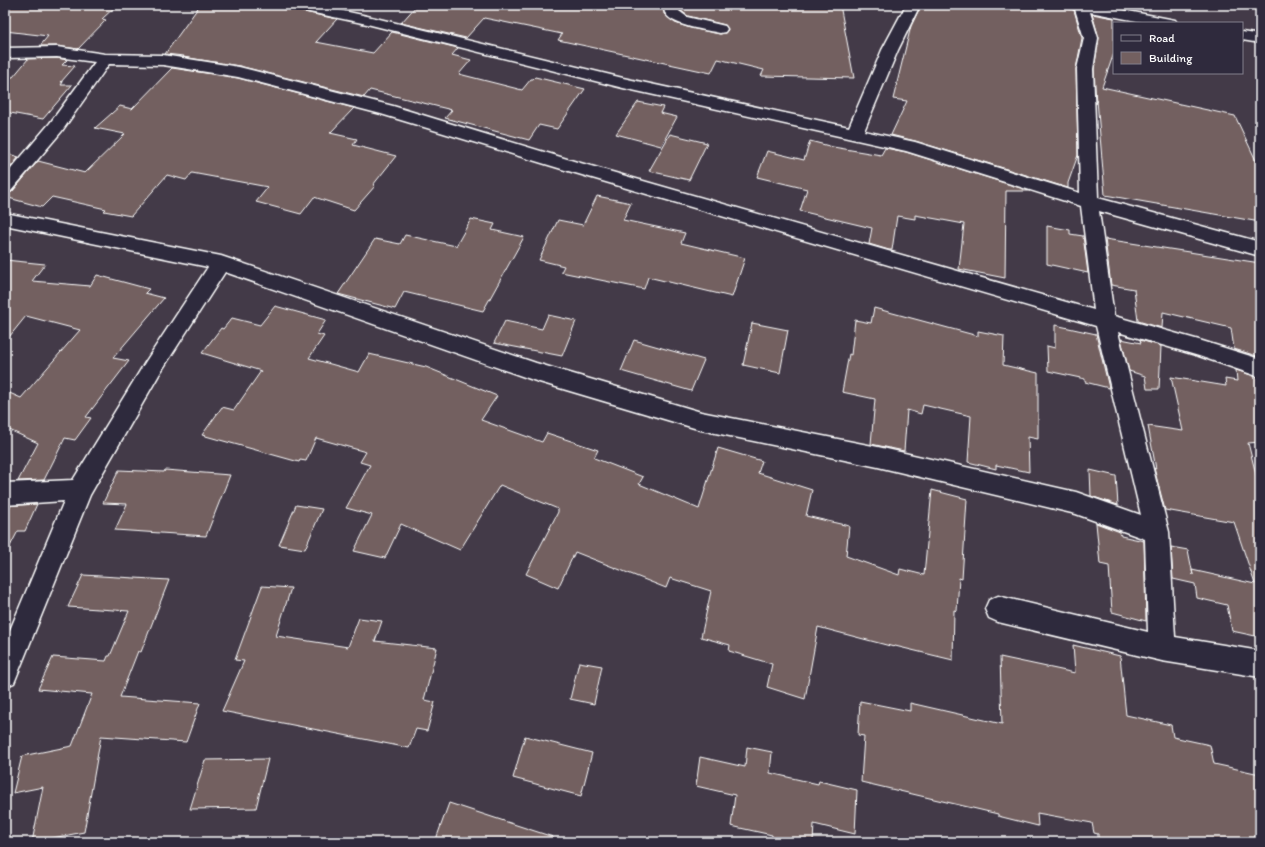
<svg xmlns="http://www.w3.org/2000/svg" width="1265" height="847" viewBox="0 0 1265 847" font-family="Itim,sans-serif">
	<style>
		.building { fill: #736060; stroke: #fff }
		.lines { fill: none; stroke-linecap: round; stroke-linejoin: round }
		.minor-casing { stroke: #fff; stroke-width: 3 }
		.minor { fill: #2f2a3d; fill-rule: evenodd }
	</style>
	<rect width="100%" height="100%" fill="#433a48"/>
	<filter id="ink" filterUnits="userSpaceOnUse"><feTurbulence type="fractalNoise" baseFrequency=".025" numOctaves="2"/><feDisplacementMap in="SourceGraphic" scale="8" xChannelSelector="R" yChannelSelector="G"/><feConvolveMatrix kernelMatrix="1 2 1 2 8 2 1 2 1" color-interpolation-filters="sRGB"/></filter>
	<g filter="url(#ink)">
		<!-- building -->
		<path class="building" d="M5 5H117L102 19 106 20 78 49 57 46H40L48 36 5 31Z
			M200 5H242L287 9V6L290 9 337 19 316 42 373 53 392 32 458 48 452 55 471 60 459 74 522 90 531 79H533L535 77 585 89 557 129 539 125 529 140 445 118 452 110 370 90 364 97 239 66 183 57 184 56 165 54Z
			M417 5H639L663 6 664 14 675 23 690 28 720 34 725 33 728 30 725 25 688 16 680 10V7L684 8V5H840L854 78 761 76 764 70 718 59 711 73 558 40 562 34 484 18 466 38 401 23Z
			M921 5H1066L1069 9 1074 10 1082 38 1076 69 1078 155 1068 183V188L915 141 891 135 907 101 893 99 911 26Z
			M1092 14 1114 18V53L1102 87 1235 116 1260 169V222L1105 195 1097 100 1096 104 1094 69 1099 38Z
			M57 58 67 60 62 65 75 66 61 82H63L61 85H72L43 119 5 112V77H13L28 59Z
			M172 68 238 78 354 108 330 133 357 139 353 145 396 156 373 185 375 186 354 210 314 197 301 214 256 202 268 187 192 173 186 180 167 175 131 216 104 211 106 209 52 197 42 207 5 197V194L12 192 38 161 85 173 125 134 95 128 120 106 132 109Z
			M638 102 663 107 660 113 677 117 661 146 616 134Z
			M670 134 707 143 689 180 649 171Z
			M810 141 833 147 881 155 885 148 906 152 1030 191H1006L1005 278 959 269 964 224 915 215V219L897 216 892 250H889L869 244 872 228 800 211 807 189 757 177 767 151 804 160Z
			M5 153 19 157 5 174Z
			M597 196 631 203 623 220 685 233 681 243 745 258 732 297 648 277 644 289 561 272 564 266 539 260 558 220 583 225Z
			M471 219 495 224 492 230 524 237 483 311 404 292 395 309 338 294 375 239 400 244 405 235 456 246Z
			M1047 226 1070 230V234L1083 236 1088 273 1047 264Z
			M1105 239 1260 263V357L1234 349 1231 328 1163 312 1162 328 1138 321 1134 289 1111 285Z
			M5 260 45 264 32 281 90 286 97 275 149 289 145 293 164 298 113 358 129 361 86 417 91 418 75 440 65 438 44 480 18 481 38 443 5 428V391L21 398 80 330 26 316 5 342Z
			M275 306 326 320 317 334 324 336 309 358 359 372 369 354 426 367 497 396 481 420 542 442 547 433 598 450 594 458 643 477 639 484 699 509 718 448 762 461 758 473 812 490 806 516 849 526 846 556 899 575 900 569 924 575 932 490 967 499 962 579 959 578 957 611 954 610 953 660 895 646 894 647 818 627 805 699 767 687 772 664 729 651 730 645 701 637 711 591 670 578 666 588 575 552 558 588 526 574 558 512V509L500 485 460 550 401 524 385 558 354 551 372 515 346 508 370 465 360 462 366 452 316 438 306 461 300 460 299 462 202 435 222 407 234 410 261 371 202 353 221 328 223 329 232 318 260 325Z
			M874 308 978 336V331L1004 336 1003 365 1038 373V439L1028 437 1029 472 996 465V469L968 462 971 416 923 405 921 414 907 410 904 451 871 444 875 399 842 392 849 354 851 355 855 320 871 323Z
			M548 315 576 321 562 356 494 343 505 321 542 329Z
			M752 323 788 330 780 373 743 365Z
			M1055 325 1096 334 1109 388 1085 382V379L1048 371 1047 346 1055 348Z
			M1121 339 1141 343 1140 340 1161 346 1159 389H1147L1145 376 1129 371Z
			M634 340 704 360 691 391 621 371Z
			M1236 370 1260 378V442L1248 443 1260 490V637L1232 631 1227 605 1197 598 1195 584 1173 579 1171 547 1188 550 1193 575 1192 570 1255 584 1234 522 1165 510 1154 468 1156 469 1148 426 1183 431 1171 377 1226 386 1225 379 1237 381Z
			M119 470 164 472 165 470 230 475 206 536 115 530 127 504 103 503Z
			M1090 470 1116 476 1118 505 1091 496Z
			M37 504 25 531H18L5 556V506Z
			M296 505 322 509 305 549 279 545Z
			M1096 523 1120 532 1121 536 1144 541 1146 621 1112 612 1109 566 1100 564Z
			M83 575 169 580 141 652 138 651 120 697 200 703 186 742 101 736 84 832 32 842 43 787 13 793 22 756 72 746 92 694 38 689 53 657 106 661 108 656H110L129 611 68 607Z
			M262 586 291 588 276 636 348 647 359 618 382 621 375 641 437 648 424 700 435 702 427 731 416 729 409 748 222 711 244 661 235 660Z
			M1073 645 1120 656 1126 715 1171 725 1173 737 1210 745 1214 764 1260 774V842H1098V834L1094 833 1092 823 1037 813 1038 826 998 816V814L861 782 864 736 858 735 860 701 910 711V703L1002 724 1000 657 1075 673Z
			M579 662 602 666 594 704 570 699Z
			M525 736 592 753 581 796 513 778Z
			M747 747 772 752 770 773 818 784 819 781 857 790 855 834 814 824 813 842H772V835L731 826 735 795 696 786 700 757 745 767Z
			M268 759 256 808 190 809 205 760Z
			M449 803 553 837 552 842H435Z"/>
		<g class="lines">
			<defs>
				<path id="minor" d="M288 5H316L367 16 623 78 849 127 882 50 906 5H920L898 50 864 131 915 142 1080 193 1077 69 1084 38 1075 9 1069 8 1067 5H1097L1175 20 1177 23H1147L1090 12 1098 38 1093 69 1098 198 1260 242V256L1099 211 1114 316 1199 340 1260 359V377L1199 356 1118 332 1169 532 1175 637 1260 651V677L1162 661 998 622 989 618 985 609 989 600 998 596 1148 632 1145 539 1076 514 878 467 701 430 536 381 225 272 160 373 90 495 14 683 5 687V642L64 501 5 505V483L73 480 146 361 208 267 5 225V213L221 256 536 363 701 412 878 447 1076 492 1141 515 1096 326 565 170 381 114 238 77 163 65 109 64 62 131 11 191 5 193V176L50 123 95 62 57 57 5 58V48L57 47 105 54 163 55 239 67 393 106 577 162 1094 310 1081 206 906 151 623 88 367 24 295 9 290 8Z
					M664 5H678L679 11 687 17 725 26 727 29 725 32 720 33C707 30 673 26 666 14 664 12 664 8 664 5Z
					M1242 32 1260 35V43L1242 40Z"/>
			</defs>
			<!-- minor casing -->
			<use href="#minor" class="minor-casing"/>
			<!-- minor -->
			<use href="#minor" class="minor"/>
		</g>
	</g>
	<!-- margin -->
	<rect width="1265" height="847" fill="none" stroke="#2f2a3d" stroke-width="20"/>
	<rect x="10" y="10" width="1245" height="827" fill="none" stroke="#fff" stroke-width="1.5" filter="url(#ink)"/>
	<!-- legend -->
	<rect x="1113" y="22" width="130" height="52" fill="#2f2a3d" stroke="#827f8b"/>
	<rect x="1121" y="35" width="20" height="6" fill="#2f2a3d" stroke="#827f8b"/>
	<text x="1149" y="42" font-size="12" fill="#ffffff">Road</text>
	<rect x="1121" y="52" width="20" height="12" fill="#736060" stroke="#827f8b"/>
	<text x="1149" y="62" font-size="12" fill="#ffffff">Building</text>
</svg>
